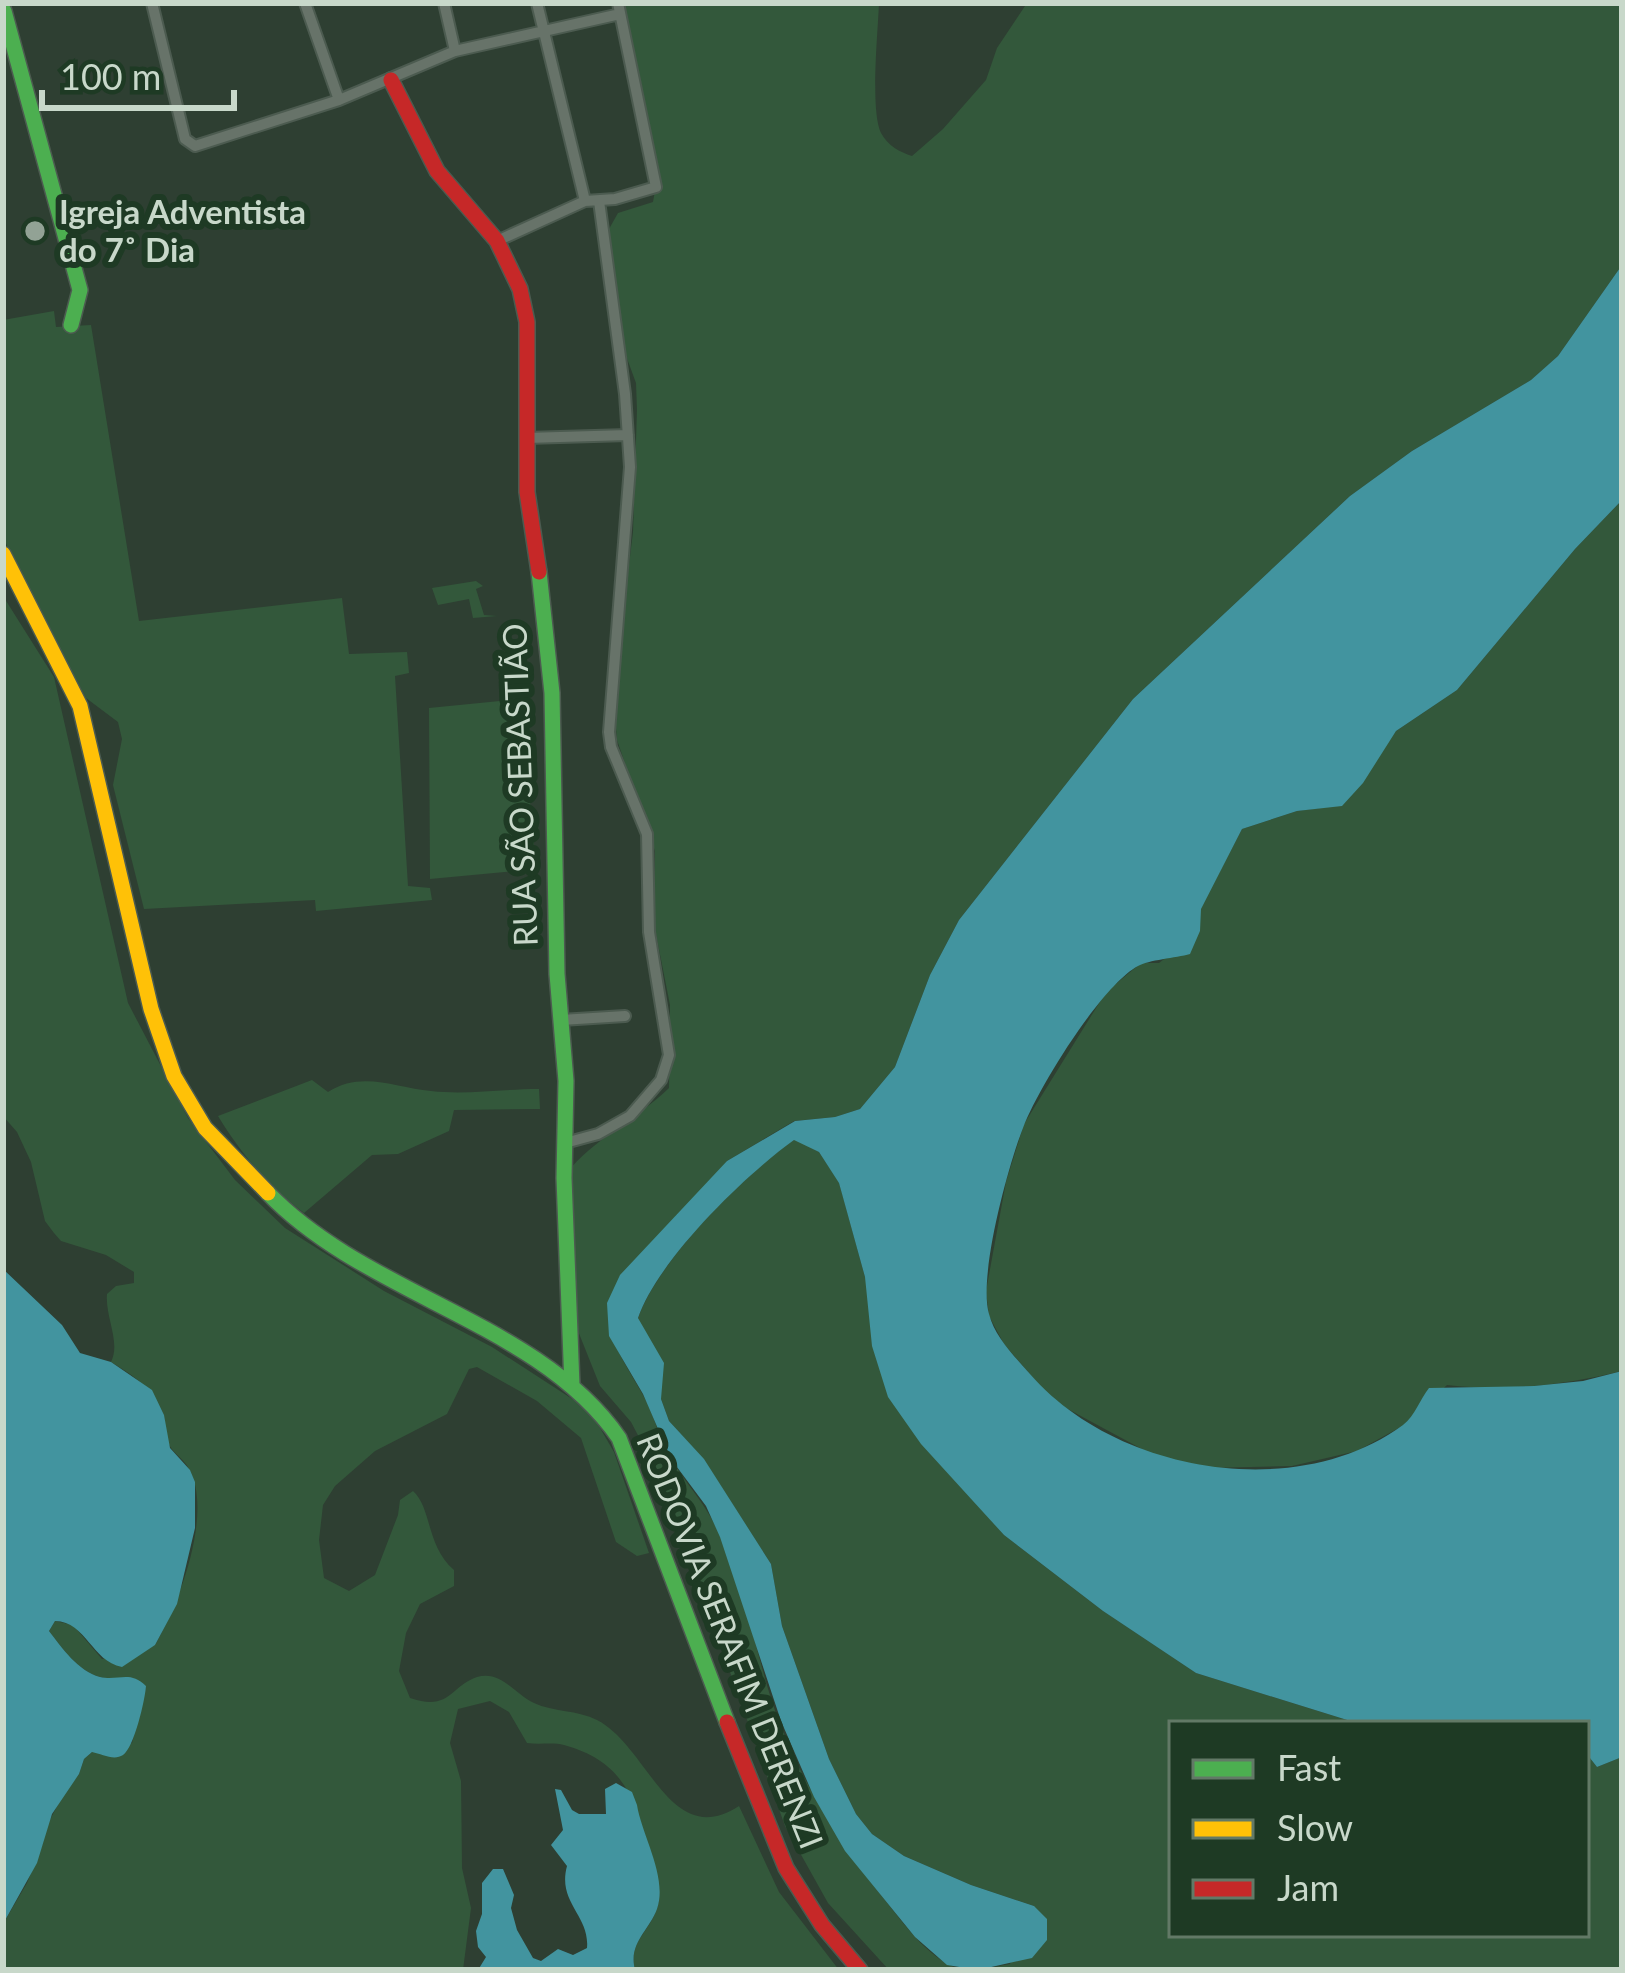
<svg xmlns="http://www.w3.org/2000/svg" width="1625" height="1973" viewBox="0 0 1625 1973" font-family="Lato,sans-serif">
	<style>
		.green { fill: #33583b }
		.water { fill: #42949f }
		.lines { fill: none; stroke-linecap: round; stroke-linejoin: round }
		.street-casing { stroke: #4c5b50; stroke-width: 14 }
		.fast-casing { stroke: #4c5b50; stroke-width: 18 }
		.slow-casing { stroke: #4c5b50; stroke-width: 18 }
		.jam-casing { stroke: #4c5b50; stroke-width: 18 }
		.street { stroke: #677369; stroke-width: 10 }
		.fast { stroke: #4caf50; stroke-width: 15 }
		.slow { stroke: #ffc107; stroke-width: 15 }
		.jam { stroke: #c62828; stroke-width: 15 }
		.poi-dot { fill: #92a295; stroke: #1e3a24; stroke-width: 4.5 }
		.labels { text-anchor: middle; stroke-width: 12; stroke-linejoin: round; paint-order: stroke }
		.poi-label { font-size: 33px; font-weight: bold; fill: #c8d8ca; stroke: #1e3a24; text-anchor: start }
		.street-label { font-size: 33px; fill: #c8d8ca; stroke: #1e3a24 }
	</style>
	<rect width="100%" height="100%" fill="#2e3f32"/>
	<!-- green -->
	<path class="green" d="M622 3H879C878 32 870 110 881 133 888 146 900 152 912 156L943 129 986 80 997 48 1027 3H1622V265L1558 356 1531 380 1412 451 1350 496 1133 699 959 920 930 975 895 1067 860 1109 835 1117 794 1121 727 1161 608 1303C610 1346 623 1359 643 1395 655 1416 660 1442 673 1462 688 1486 706 1505 718 1531 739 1576 750 1624 763 1671 785 1757 833 1836 888 1904 908 1929 930 1960 962 1970H889L828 1903 785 1826 661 1479 631 1422 600 1386 576 1326 573 1206 566 1174C592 1140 637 1119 669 1088L670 1005 654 924 655 851 617 740 613 695 633 532 637 410 636 383 621 342 609 229 618 213 653 202C663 155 644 114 633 70 627 48 625 25 622 3Z
		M54 311 56 327 91 325 139 621 342 598 349 654 407 652 409 673 395 676 408 886 430 888 432 900 316 911 315 900 144 909 113 785 122 739 118 722 86 698 14 565 3 535V320Z
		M1622 500V1371C1565 1385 1505 1392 1447 1385L1406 1424 1357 1451 1292 1466 1206 1468 1153 1455 1053 1401 1004 1344 989 1316 986 1291 1006 1182 1024 1124 1106 992 1141 963H1159L1200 931V909L1242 829 1297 811 1342 805 1396 731 1457 690 1575 549Z
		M476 581 483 586 476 589 484 615 497 616 473 618 469 599 438 605 432 588Z
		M3 596 54 677 128 1003 188 1118 235 1180 285 1228 384 1291 492 1347 580 1404 596 1421 614 1452 649 1553 637 1556 616 1542 581 1438 537 1401 477 1367 469 1369 447 1414 375 1451 335 1486 323 1505 319 1540 324 1578 349 1591 375 1575 398 1515 400 1500 413 1491C432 1508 426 1546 454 1570V1586L420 1604 406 1633 399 1671 410 1698C450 1712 450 1686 477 1677 501 1670 515 1694 534 1703 553 1712 578 1710 597 1720 649 1747 670 1851 739 1806L779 1892 839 1970H635C628 1943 648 1933 656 1911 663 1894 655 1872 651 1856 635 1801 626 1762 564 1745 553 1742 540 1745 527 1743L509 1712 490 1701 458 1709 450 1743 461 1781 462 1868 471 1908 463 1970H3V1924L27 1883 43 1843 45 1829 62 1797 79 1774 84 1759 92 1752 132 1743 146 1686C120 1672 120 1682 100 1677 78 1671 62 1648 49 1631L55 1621 73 1625 102 1659 155 1645C178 1606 214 1513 189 1469 183 1457 171 1453 167 1440 164 1431 166 1421 163 1413 152 1388 133 1375 111 1362 121 1342 105 1317 107 1294L116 1286 134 1283V1272L106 1255 61 1241 54 1233 45 1221 31 1162 17 1132 3 1116Z
		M521 699 536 869 430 879 429 708Z
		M312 1080 328 1092C362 1070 396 1088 431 1091 466 1095 504 1089 539 1089L540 1109 454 1110 449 1131 398 1154 372 1155 304 1213C267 1185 242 1155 218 1116Z
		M795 1139 819 1152 839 1182 865 1277 965 1490 1004 1535 1103 1611 1196 1673 1360 1724H1172V1934H1586V1753L1597 1767 1622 1757V1970H978L1010 1964 1034 1906 971 1885 904 1856 872 1834 856 1814 829 1759 782 1626 771 1564 704 1460 669 1421 661 1399 660 1377 638 1318C660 1258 742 1177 795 1139Z"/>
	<!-- water -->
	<path class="water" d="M1622 265V500L1575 549 1457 690 1396 731 1363 783 1342 806 1297 811 1242 829 1201 909 1200 931 1190 954C1176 958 1148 960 1138 966 1101 986 1038 1088 1023 1128 1008 1166 978 1276 989 1314 995 1337 1014 1356 1030 1374 1115 1472 1295 1504 1403 1425 1415 1416 1420 1399 1429 1388L1534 1386 1583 1381 1622 1371V1757L1597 1767 1586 1753V1724L1526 1721 1360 1724 1196 1673 1103 1611 1004 1535 921 1444 888 1397 872 1346 865 1277 839 1183 819 1152 794 1140C744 1176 658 1260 638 1318L664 1363 661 1399 669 1421 704 1459 771 1564 782 1626 829 1759 856 1814 872 1834 904 1856 971 1885 1034 1906 1047 1919V1940L1032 1958 978 1970 947 1965 915 1937 845 1851 814 1797 781 1721 720 1537 706 1506 671 1459 643 1394 609 1336 607 1303 620 1275 727 1161 795 1121 835 1117 860 1109 895 1067 930 975 959 920 1133 699 1350 496 1412 451 1531 380 1558 356Z
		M3 1269 62 1325 80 1353 111 1362 152 1390 164 1415 170 1448 190 1470 195 1482V1528L177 1604 155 1645 122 1667C91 1661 87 1622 55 1621L49 1631C62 1648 78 1671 100 1677 119 1681 130 1670 146 1686 145 1700 134 1748 123 1755 114 1761 102 1754 92 1752L84 1759 79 1774 52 1814 37 1863 3 1924Z
		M616 1783 632 1792 637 1805C642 1836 668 1877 657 1909 649 1931 628 1943 635 1970H478L486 1957 478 1947 476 1931 482 1914V1883L493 1869H503L514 1895 511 1908 517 1930 533 1958 541 1961 558 1949 573 1955 587 1948C590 1915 557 1903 567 1866L551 1845 563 1830 555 1789 561 1790 572 1810 579 1814H606L605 1789Z"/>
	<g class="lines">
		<defs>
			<path id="street" d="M152 3 185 139 195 146 339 100 455 51 620 14
				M305 3 339 100
				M444 3 455 51
				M537 3 585 201
				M497 241 585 201 615 199 656 187 618 3
				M526 438 628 435
				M561 1020 625 1016
				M565 1143 598 1134 630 1116 661 1080 669 1055 649 932 647 834 611 747 609 732 630 467 625 394 599 201"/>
			<path id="fast" d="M4 11 80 290 71 325
				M539 572 552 693 557 974 566 1081 564 1178 572 1385
				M268 1193C367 1296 539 1322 619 1438L727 1722"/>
			<path id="slow" d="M3 554 80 706 151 1009 174 1076 205 1128 268 1193"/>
			<path id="jam" d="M391 80 437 171 497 241 520 289 527 322V492L539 572
				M727 1722 786 1868 822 1925 860 1970"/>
		</defs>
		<!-- street casing -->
		<use href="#street" class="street-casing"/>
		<!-- fast casing -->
		<use href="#fast" class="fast-casing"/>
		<!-- slow casing -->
		<use href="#slow" class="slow-casing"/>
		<!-- jam casing -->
		<use href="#jam" class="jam-casing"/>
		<!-- street -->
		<use href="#street" class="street"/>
		<!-- fast -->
		<use href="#fast" class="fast"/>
		<!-- slow -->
		<use href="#slow" class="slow"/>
		<!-- jam -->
		<use href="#jam" class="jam"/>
	</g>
	<!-- markers -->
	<circle class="poi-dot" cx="35" cy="231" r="12"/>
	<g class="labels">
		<!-- poi labels -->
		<g class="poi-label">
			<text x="59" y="224">Igreja Adventista<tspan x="59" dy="38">do 7˚ Dia</tspan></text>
		</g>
		<!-- street labels -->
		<g class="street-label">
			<text transform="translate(520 785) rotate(-92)" y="12">RUA SÃO SEBASTIÃO</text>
			<text transform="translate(730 1641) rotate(68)" y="12">RODOVIA SERAFIM DERENZI</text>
		</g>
	</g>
	<!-- border -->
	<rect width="1625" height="1973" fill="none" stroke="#c8d8ca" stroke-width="12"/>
	<!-- legend -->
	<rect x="1169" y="1721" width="420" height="216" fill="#1e3a24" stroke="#627966" stroke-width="3"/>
	<rect x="1193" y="1760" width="60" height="18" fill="#4caf50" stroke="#627966" stroke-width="3"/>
	<text x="1277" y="1781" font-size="36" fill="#c8d8ca">Fast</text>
	<rect x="1193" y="1820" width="60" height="18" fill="#ffc107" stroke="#627966" stroke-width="3"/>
	<text x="1277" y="1841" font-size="36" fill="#c8d8ca">Slow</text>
	<rect x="1193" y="1880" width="60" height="18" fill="#c62828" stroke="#627966" stroke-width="3"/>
	<text x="1277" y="1901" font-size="36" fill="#c8d8ca">Jam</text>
	<!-- scale -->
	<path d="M42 90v18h192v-18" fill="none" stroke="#c8d8ca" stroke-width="6"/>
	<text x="60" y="90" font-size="36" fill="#c8d8ca" stroke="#1e3a24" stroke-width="9" paint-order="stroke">100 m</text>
</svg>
